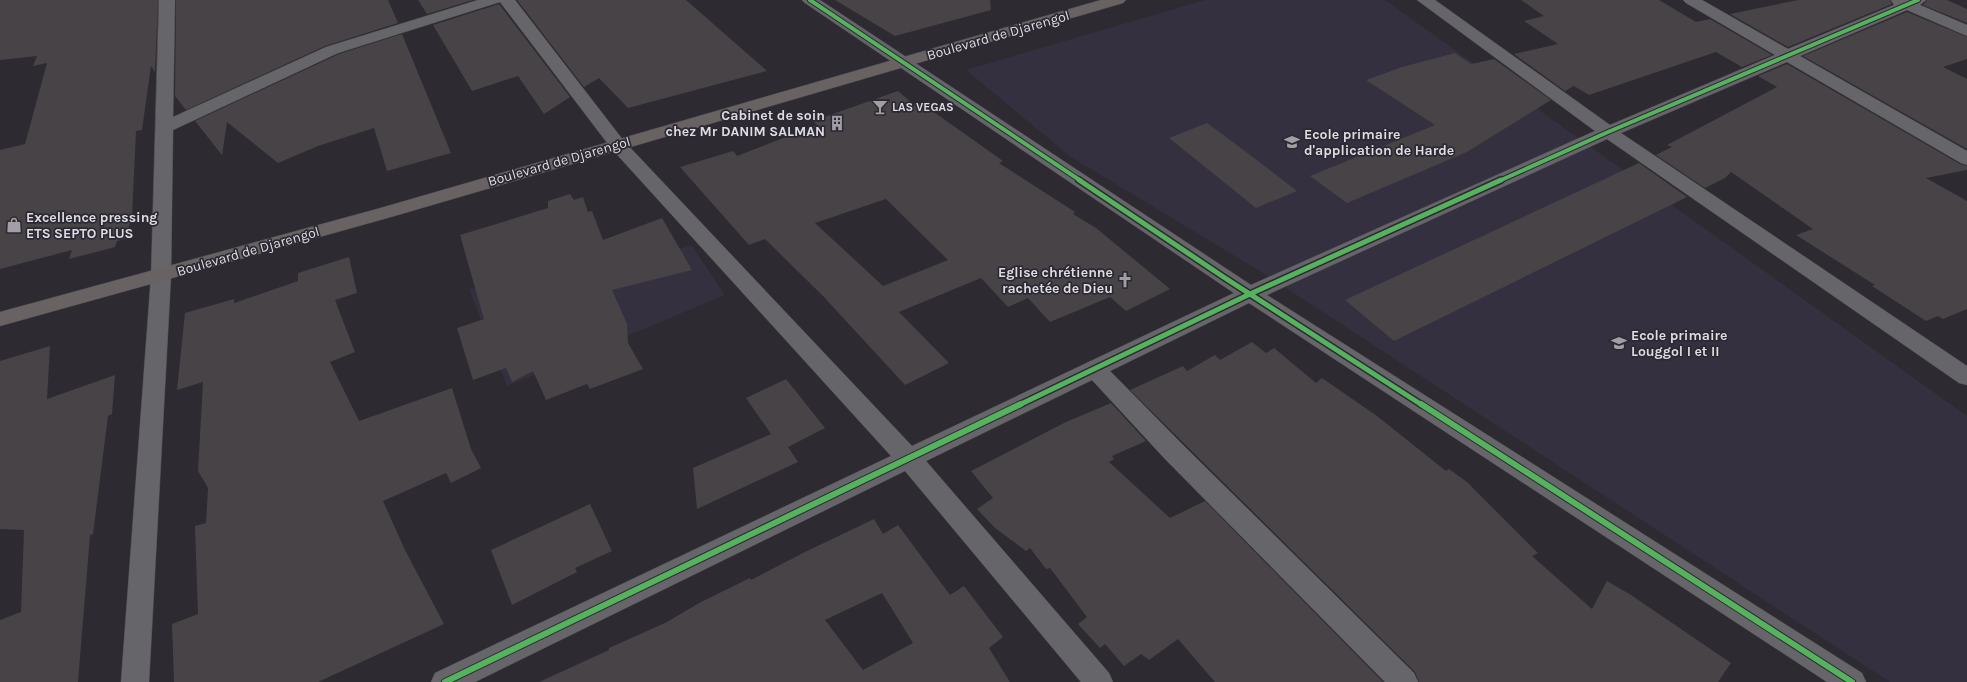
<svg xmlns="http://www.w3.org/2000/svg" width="1967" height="682" viewBox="0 0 1967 682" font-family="Karla,sans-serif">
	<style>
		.built { fill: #34303f }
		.building { fill: #474346; fill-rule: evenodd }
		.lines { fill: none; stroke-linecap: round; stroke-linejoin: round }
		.street-casing { stroke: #4a494d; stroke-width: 1 }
		.primary-casing { stroke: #4a494d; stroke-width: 1 }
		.street { fill: #666569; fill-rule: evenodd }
		.primary { fill: #686263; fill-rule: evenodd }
		.cycleway-far2-casing { stroke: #2c2933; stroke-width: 6 }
		.cycleway-far1-casing { stroke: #2c2933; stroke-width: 8 }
		.cycleway-casing { stroke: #2c2933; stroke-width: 8 }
		.cycleway-far2 { stroke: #56b35d; stroke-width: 4 }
		.cycleway-far1 { stroke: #56b35d; stroke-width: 5 }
		.cycleway { stroke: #56b35d; stroke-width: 6 }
		.labels { text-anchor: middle; stroke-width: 3.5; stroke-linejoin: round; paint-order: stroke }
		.far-poi-label { font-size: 12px; font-weight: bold; fill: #dfdde4; stroke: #2c2933; text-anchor: start }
		.street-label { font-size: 14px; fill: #dfdde4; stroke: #2c2933 }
		.poi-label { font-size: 14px; font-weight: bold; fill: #dfdde4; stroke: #2c2933; text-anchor: start }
	</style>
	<rect width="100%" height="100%" fill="#2d2b31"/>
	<!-- built -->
	<path class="built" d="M1205 0H1385L1967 416V682H1890L1260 271 1071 157 966 70Z
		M692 246 725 295 507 386 469 289Z"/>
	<!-- building -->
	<path class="building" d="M0 0H158L155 72 151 66 142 130 136 131 132 217 125 239 117 241 115 247 69 259 72 250 0 269V150L25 144 47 63 33 66 37 56 0 60Z
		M176 0H388L398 23 325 46 186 110 175 96Z
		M418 0H473L427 14Z
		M517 0H686L767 71 628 108 599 78 584 87Z
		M835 0H990L991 10 895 36Z
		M1521 0H1659L1696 22 1710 19 1772 55 1742 67 1716 52 1589 95 1574 86 1565 91 1514 54 1558 44 1524 21 1544 16Z
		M1798 0H1890L1892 4 1788 47 1730 14Z
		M1927 0H1947L1967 9V23L1923 5Z
		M499 4 570 97 544 114 518 76 472 91 433 25Z
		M1907 12 1967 37V59L1943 67 1967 79V149L1803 56Z
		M402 34 451 153 387 171 374 128 318 146 278 163 227 122 222 155 195 121 339 54Z
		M1455 53 1471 64 1494 59 1551 100 1467 152 1347 203 1310 176 1435 125 1366 80 1402 67Z
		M1787 64 1960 164 1967 166V170L1926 178 1967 201V309L1943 319 1938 316 1926 321 1872 286 1875 285 1796 235 1813 229 1731 172 1725 178 1705 188 1656 155 1672 147 1667 145 1777 87 1758 76Z
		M898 91 918 108 924 105 1003 161 999 163 1075 212 1073 214 1096 228 1170 289 1126 311 1110 297 1050 322 1028 298 1008 307 981 278 899 312 949 363 905 385 823 296 765 239 749 245 680 167 733 151 737 156 817 125 813 121ZM886 199 948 260 883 286 815 223Z
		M1207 123 1233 142 1297 191 1256 208 1169 138Z
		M1639 163 1687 197 1394 341 1345 300Z
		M570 194 574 200 583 197 588 212 592 211 603 240 662 218 692 270 612 290 627 324 628 343 643 369 590 389 587 384 546 400 533 371 512 382 506 368 473 380 457 328 484 319 460 235 548 208V201Z
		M349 257 357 293 335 300 355 352 330 362 359 421 452 388 471 449 481 468 451 483 446 473 383 501 405 550 444 624 318 682H174L172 624 198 614 195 526 206 523 208 488 198 471 203 382 177 390 185 313 234 299V303L298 281V273Z
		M1252 342 1266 353 1274 348 1316 383 1322 378 1377 416 1446 471 1449 469 1467 482 1538 553 1532 556 1592 609 1607 581 1631 595 1731 663 1718 682H1419L1415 672 1130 390 1183 366 1187 371 1215 355 1220 360Z
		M50 346 47 399 115 375 112 414 108 416 93 534 90 535 78 682H0V620L21 612 24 530 0 529V361Z
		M786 379 825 428 788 447 798 462 697 509 693 468 771 434 746 398Z
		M1111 403 1146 441 1112 456 1114 459 1109 462 1170 518 1205 501 1383 682H1215L1178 639 1149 660 1141 654 1124 666 1105 644 1100 648 1078 624 1087 617 1050 568 1046 569 1030 548 1026 551 995 528 977 509 993 498 971 471 1066 422Z
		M590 504 612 551 575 568 577 572 512 605 491 550Z
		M874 519 883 534 898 525 950 595 964 586 1003 637 989 648 1010 682H539L609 650V648L667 622 699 603 750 578 751 580 805 552ZM882 593 913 643 863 670 825 620Z"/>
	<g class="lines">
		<defs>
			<path id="street" d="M159 0H175L173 117 326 47 478 0H515L623 140 912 446 1234 293 805 3 802 0H820L1251 285 1595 131 1417 0H1435L1610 125 1775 55 1686 3 1683 0H1702L1788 49 1894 5 1891 0H1926L1920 5 1967 25V36L1907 10 1800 56 1967 151V165L1961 163 1787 62 1621 133 1967 366V385L1959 383 1607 139 1267 295 1862 673 1866 682H1827L1249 303 1110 371 1183 445 1414 673 1418 682H1385L1165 459 1092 380 926 461 1109 673 1113 682H1081L905 471 475 682H431L435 673 891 456 611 148 500 2 338 53 173 130 171 276 149 682H121L151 276Z"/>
			<path id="primary" d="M1101 0H1126L1123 3 391 217 0 326V312L377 209Z"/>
		</defs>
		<!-- street casing -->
		<use href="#street" class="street-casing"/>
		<!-- primary casing -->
		<use href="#primary" class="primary-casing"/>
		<!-- street -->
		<use href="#street" class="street"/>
		<!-- primary -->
		<use href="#primary" class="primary"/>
		<defs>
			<path id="cycleway-far2" d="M810 0 1081 181
				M1499 181 1608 132 1918 0"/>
			<path id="cycleway-far1" d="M1079 180 1225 278 1422 405
				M1019 405 1250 294 1501 180"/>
			<path id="cycleway" d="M1421 404 1852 682
				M445 682 1021 404"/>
		</defs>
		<!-- cycleway-far2 casing -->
		<use href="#cycleway-far2" class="cycleway-far2-casing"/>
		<!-- cycleway-far1 casing -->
		<use href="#cycleway-far1" class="cycleway-far1-casing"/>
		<!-- cycleway casing -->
		<use href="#cycleway" class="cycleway-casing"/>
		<!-- cycleway-far2 -->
		<use href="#cycleway-far2" class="cycleway-far2"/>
		<!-- cycleway-far1 -->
		<use href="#cycleway-far1" class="cycleway-far1"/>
		<!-- cycleway -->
		<use href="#cycleway" class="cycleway"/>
	</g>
	<!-- icons -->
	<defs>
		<symbol id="bar-bare" viewBox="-9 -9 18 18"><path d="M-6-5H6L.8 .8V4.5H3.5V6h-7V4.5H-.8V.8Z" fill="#a19fa5" stroke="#2c2933" stroke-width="2.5" paint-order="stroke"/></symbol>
		<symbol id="building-bare" viewBox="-9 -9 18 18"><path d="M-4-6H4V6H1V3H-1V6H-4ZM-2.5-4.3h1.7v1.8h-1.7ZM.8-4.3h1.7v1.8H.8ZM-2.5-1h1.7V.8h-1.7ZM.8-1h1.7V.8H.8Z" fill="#a19fa5" stroke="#2c2933" stroke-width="2.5" paint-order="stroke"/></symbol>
		<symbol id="school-bare" viewBox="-9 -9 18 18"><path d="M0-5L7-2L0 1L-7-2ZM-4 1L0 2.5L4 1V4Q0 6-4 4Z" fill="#a19fa5" stroke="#2c2933" stroke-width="2.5" paint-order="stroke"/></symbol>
		<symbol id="shop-bare" viewBox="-9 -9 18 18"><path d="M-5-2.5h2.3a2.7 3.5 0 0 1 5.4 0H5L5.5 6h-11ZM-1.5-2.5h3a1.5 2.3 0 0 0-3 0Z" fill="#a19fa5" stroke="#2c2933" stroke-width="2.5" paint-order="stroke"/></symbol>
		<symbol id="church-bare" viewBox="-9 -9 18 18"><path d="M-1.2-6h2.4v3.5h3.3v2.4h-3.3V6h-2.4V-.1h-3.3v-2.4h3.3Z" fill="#a19fa5" stroke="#2c2933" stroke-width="2.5" paint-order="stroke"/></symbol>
	</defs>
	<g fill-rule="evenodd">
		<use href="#bar-bare" x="869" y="96" width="22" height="22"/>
		<use href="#building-bare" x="826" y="112" width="22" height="22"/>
		<use href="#school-bare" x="1281" y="131" width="22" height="22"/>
		<use href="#shop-bare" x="3" y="214" width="22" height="22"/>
		<use href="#church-bare" x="1114" y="269" width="22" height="22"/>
		<use href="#school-bare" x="1608" y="332" width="22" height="22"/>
	</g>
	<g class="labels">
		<!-- far-poi labels -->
		<g class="far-poi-label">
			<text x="892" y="111">LAS VEGAS</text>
		</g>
		<!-- street labels -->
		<g class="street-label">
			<text transform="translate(998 35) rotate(-16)" y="5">Boulevard de Djarengol</text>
			<text transform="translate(559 161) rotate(-16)" y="5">Boulevard de Djarengol</text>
			<text transform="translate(248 251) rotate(-16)" y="5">Boulevard de Djarengol</text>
		</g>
		<!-- poi labels -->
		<g class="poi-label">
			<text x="825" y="120" text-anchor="end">Cabinet de soin<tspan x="825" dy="16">chez Mr DANIM SALMAN</tspan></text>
			<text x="1304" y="139">Ecole primaire<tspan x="1304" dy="16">d'application de Harde</tspan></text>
			<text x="26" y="222">Excellence pressing<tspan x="26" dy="16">ETS SEPTO PLUS</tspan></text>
			<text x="1113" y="277" text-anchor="end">Eglise chrétienne<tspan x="1113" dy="16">rachetée de Dieu</tspan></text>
			<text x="1631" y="340">Ecole primaire<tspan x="1631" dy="16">Louggol I et II</tspan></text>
		</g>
	</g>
</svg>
